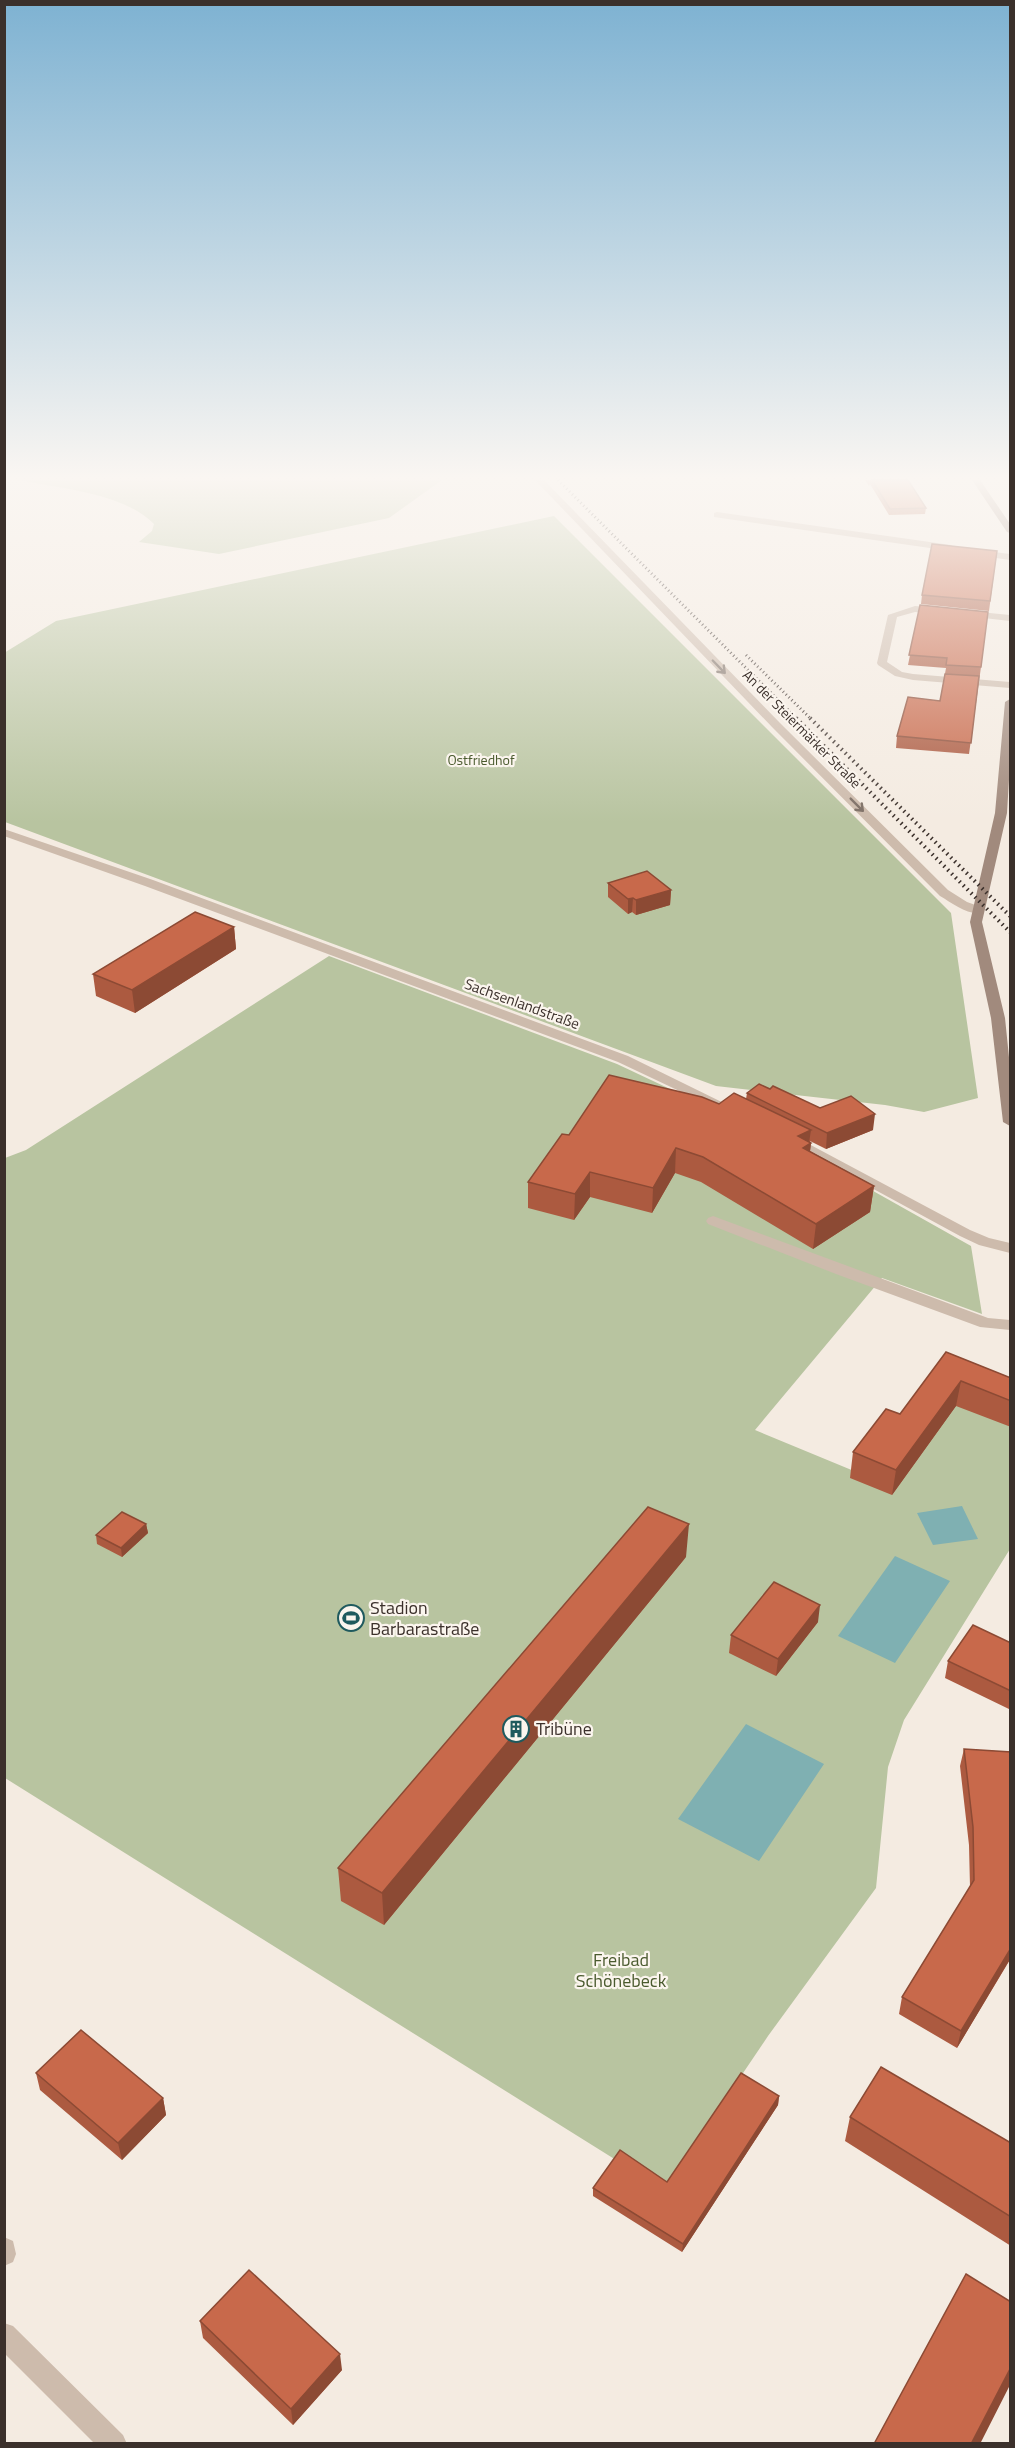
<svg xmlns="http://www.w3.org/2000/svg" width="1015" height="2448" viewBox="0 0 1015 2448" font-family="'Titillium Web',sans-serif">
	<style>
		.green { fill: #b8c4a0 }
		.water { fill: #7fb0b2 }
		.lines { fill: none; stroke-linecap: round; stroke-linejoin: round }
		.lane { fill: #cdbbac; fill-rule: evenodd }
		.street { fill: #cdbbac; fill-rule: evenodd }
		.secondary { fill: #a18a7d; fill-rule: evenodd }
		.rail-far1 { stroke: #3b302b; stroke-width: 3; stroke-dasharray: 1 3; stroke-linecap: butt }
		.rail { stroke: #3b302b; stroke-width: 4; stroke-dasharray: 1.5 4; stroke-linecap: butt }
		.wall { fill: #ac5a40 }
		.shaded-wall { fill: #8c4a34 }
		.building { fill: #c8694b; stroke: #8c4a34; stroke-width: 1.5 }
		.oneway { stroke: #7d6f65 }
		.labels { text-anchor: middle; stroke-width: 4.5; stroke-linejoin: round; paint-order: stroke }
		.far-street-label { font-size: 14px; fill: #3b302b; stroke: #fbf5ee }
		.far-park-label { font-size: 14px; fill: #4a5a2e; stroke: #fbf5ee }
		.street-label { font-size: 15px; fill: #3b302b; stroke: #fbf5ee }
		.near-poi-label { font-size: 18px; fill: #3b302b; stroke: #fbf5ee; text-anchor: start }
		.near-park-label { font-size: 18px; fill: #4a5a2e; stroke: #fbf5ee }
	</style>
	<rect width="100%" height="100%" fill="#f4ebe1"/>
	<!-- green -->
	<path class="green" d="M20 480H442L389 518 219 554 139 542 152 531 154 524C124 493 61 489 20 480Z
		M554 516 951 913 978 1098 924 1112 885 1105 716 1086 5 822 4 653 56 621Z
		M329 956 617 1064 802 1151 971 1246 982 1314 882 1278 755 1430 854 1471 941 1377 1010 1404V1549L904 1720 888 1767 876 1888 768 2036 664 2190 5 1778V1158L26 1150Z"/>
	<!-- water -->
	<path class="water" d="M962 1506 978 1539 933 1545 917 1513Z
		M895 1556 950 1581 895 1663 838 1636Z
		M746 1724 824 1764 759 1861 678 1819Z"/>
	<g class="lines">
		<!-- lane -->
		<path class="lane" d="M717 512 951 545 956 548 951 551 714 517V513Z
			M978 550 1010 554V560L975 555 973 553Z
			M915 606 939 608 944 611 939 614 915 612 897 617 887 662 902 672 913 674 1010 682V688L913 680 895 676 878 665 877 663 888 615Z
			M969 611 1010 615V621L966 616 964 614Z
			M713 1216 988 1318 1010 1320V1330L980 1327 836 1274 708 1224 706 1221 708 1218Z"/>
		<!-- street -->
		<path class="street" d="M535 480H544L780 723 948 890 967 902 981 907V913C967 915 952 903 940 896L772 727Z
			M4 829 153 880 628 1056 740 1111 738 1114H728L618 1062 145 886 4 836Z
			M792 1135 970 1230 989 1238 1010 1243V1253L979 1245 960 1236 787 1142 785 1139Z
			M4 2237 13 2241 16 2254 13 2262 4 2266Z
			M4 2323 13 2326 123 2435 127 2444H95L4 2353Z"/>
		<!-- secondary -->
		<path class="secondary" d="M972 480H980L1010 524V533L1007 532Z
			M1010 699V763L1007 813 982 922 1005 1018 1010 1067V1126L1003 1122 991 1018 970 922 995 813 1005 702Z"/>
		<!-- rail-far1 -->
		<path class="rail-far1" d="M558 480 797 719
			M746 655 811 719"/>
		<!-- rail -->
		<path class="rail" d="M796 718 1010 932
			M810 718 1010 916"/>
	</g>
	<!-- wall -->
	<path class="wall" d="M865 480H908L926 508 925 514 889 515 870 484 869 486Z
		M997 551 989 611 921 604 922 595Z
		M920 605 981 667 969 754 896 748 897 736 940 701 946 668 908 665Z
		M608 883 671 890 670 905 636 915 632 912 628 914 608 897Z
		M234 927 236 949 135 1013 96 996 93 974Z
		M770 1089 873 1130 826 1149 810 1141 811 1143 810 1151 874 1186 870 1212 813 1249 701 1182 675 1173 652 1213 590 1197 574 1220 528 1208V1182L569 1135 746 1099 747 1093Z
		M946 1352 1011 1378V1427L956 1406 892 1495 850 1478 853 1452 900 1414Z
		M146 1524 148 1533 122 1557 97 1544 96 1535Z
		M686 1557 384 1925 341 1901 338 1868Z
		M818 1622 776 1676 729 1653 731 1635Z
		M1011 1643V1710L945 1678 948 1661Z
		M964 1749 1011 1752V1958L957 2048 899 2014 902 1997 970 1887 969 1845 960 1766Z
		M36 2073 163 2098 166 2115 122 2160 40 2090Z
		M779 2096 778 2105 682 2252 593 2196V2188L667 2182Z
		M850 2117 1011 2143V2246L845 2141Z
		M200 2321 342 2370 293 2425 203 2338Z"/>
	<!-- shaded-wall -->
	<path class="shaded-wall" d="M671 890 670 905 636 915V900Z
		M633 898 632 912 628 914V899Z
		M234 927 236 949 135 1013 132 990Z
		M875 1114 873 1130 826 1149 827 1133Z
		M811 1130 809 1143H811L808 1168 798 1136Z
		M676 1148 675 1173 652 1213 653 1188Z
		M590 1172V1197L574 1220 575 1194Z
		M874 1186 870 1212 813 1249 816 1224Z
		M961 1381 956 1406 892 1495 896 1470Z
		M146 1524 148 1533 122 1557 121 1548Z
		M689 1524 686 1557 384 1925 382 1893Z
		M820 1605 818 1622 776 1676 778 1659Z
		M1011 1948V1958L1007 1964 957 2048 961 2031Z
		M779 2096 778 2105 682 2252 683 2244Z
		M163 2098 166 2115 122 2160 118 2143Z
		M340 2354 342 2370 293 2425 291 2409Z
		M1011 2367V2383L980 2444H971Z"/>
	<!-- building -->
	<path class="building" d="M872 480H908L926 508 890 509Z
		M932 544 997 551 990 601 922 595Z
		M920 605 988 612 981 667 946 665 947 658 909 655Z
		M945 674 979 676 971 743 897 736 908 697 940 701Z
		M647 871 671 890 636 900 633 898 628 899 608 883Z
		M195 912 234 927 132 990 93 974Z
		M609 1075 702 1097 719 1104 734 1093 811 1130 798 1136 811 1143 803 1148 874 1186 816 1224 703 1157 676 1148 653 1188 590 1172 575 1194 528 1182 562 1134 569 1135Z
		M759 1084 770 1089 773 1086 820 1108 851 1096 875 1114 827 1133 747 1093Z
		M946 1352 1011 1378V1401L961 1381 896 1470 853 1452 886 1409 900 1414Z
		M648 1507 689 1524 382 1893 338 1868Z
		M122 1512 146 1524 121 1548 96 1535Z
		M774 1582 820 1605 778 1659 731 1635Z
		M973 1625 1011 1643V1691L948 1661Z
		M964 1749 1011 1752V1948L961 2031 902 1997 974 1880 973 1827Z
		M81 2030 163 2098 118 2143 36 2073Z
		M881 2067 1011 2143V2217L850 2117Z
		M741 2073 779 2096 683 2244 593 2188 620 2150 667 2182Z
		M249 2270 340 2354 291 2409 200 2321Z
		M966 2274 1011 2302V2367L971 2444H874Z"/>
	<!-- one-way arrows -->
	<defs><path id="oneway-shaft" d="M-6 0H5M1.5-3L5.5 0L1.5 3" fill="none" stroke-width="1.6" stroke-linecap="round" stroke-linejoin="round" transform="scale(1.5)"/></defs>
	<g class="oneway">
		<use href="#oneway-shaft" transform="translate(719 667) rotate(46)"/>
		<use href="#oneway-shaft" transform="translate(857 805) rotate(45)"/>
	</g>
	<!-- sky -->
	<linearGradient id="sky" x2="0" y2="1"><stop stop-color="#7eb2d2"/><stop offset="0.58" stop-color="#faf6f2"/><stop offset="1" stop-color="#faf6f2" stop-opacity="0"/></linearGradient>
	<rect width="1015" height="823" fill="url(#sky)"/>
	<!-- icons -->
	<defs>
		<symbol id="stadium-ring" viewBox="-11 -11 22 22"><circle r="9.5" fill="#fbf5ee" stroke="#1f5a5e" stroke-width="1.5"/><path d="M0-5a6.5 5 0 1 0 0 10a6.5 5 0 1 0 0-10ZM-3.5-1.8h7v3.6h-7Z" fill="#1f5a5e"/></symbol>
		<symbol id="building-ring" viewBox="-11 -11 22 22"><circle r="9.5" fill="#fbf5ee" stroke="#1f5a5e" stroke-width="1.5"/><path d="M-4-6H4V6H1V3H-1V6H-4ZM-2.5-4.3h1.7v1.8h-1.7ZM.8-4.3h1.7v1.8H.8ZM-2.5-1h1.7V.8h-1.7ZM.8-1h1.7V.8H.8Z" fill="#1f5a5e"/></symbol>
	</defs>
	<g fill-rule="evenodd">
		<use href="#stadium-ring" x="336" y="1603" width="30" height="30"/>
		<use href="#building-ring" x="501" y="1714" width="30" height="30"/>
	</g>
	<g class="labels">
		<!-- far-street labels -->
		<g class="far-street-label">
			<text transform="translate(802 729) rotate(45)" y="5">An der Steiermärker Straße</text>
		</g>
		<!-- far-park labels -->
		<g class="far-park-label">
			<text x="481" y="765">Ostfriedhof</text>
		</g>
		<!-- street labels -->
		<g class="street-label">
			<text transform="translate(522 1004) rotate(20)" y="5">Sachsenlandstraße</text>
		</g>
		<!-- near-poi labels -->
		<g class="near-poi-label">
			<text x="370" y="1614">Stadion<tspan x="370" dy="21">Barbarastraße</tspan></text>
			<text x="536" y="1735">Tribüne</text>
		</g>
		<!-- near-park labels -->
		<g class="near-park-label">
			<text x="621" y="1966">Freibad<tspan x="621" dy="21">Schönebeck</tspan></text>
		</g>
	</g>
	<!-- border -->
	<rect width="1015" height="2448" fill="none" stroke="#3b302b" stroke-width="12"/>
</svg>
